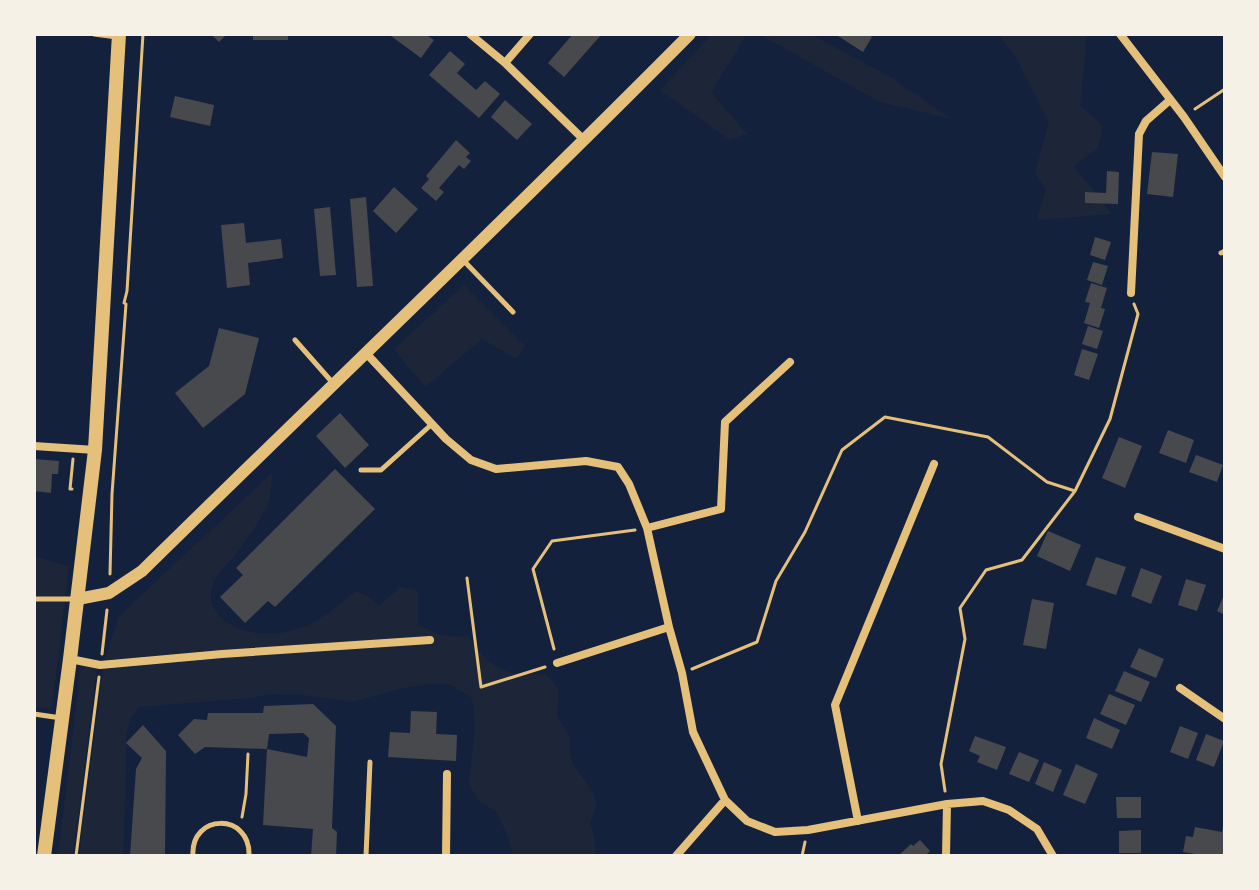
<svg xmlns="http://www.w3.org/2000/svg" width="1259" height="890" viewBox="0 0 1259 890" font-family="'Roboto Condensed',sans-serif">
	<style>
		.green { fill: #1d2539 }
		.building { fill: #48494c }
		.lines { fill: none; stroke-linecap: round; stroke-linejoin: round }
		.path { stroke: #e5c07b; stroke-width: 3 }
		.service { stroke: #e5c07b; stroke-width: 5 }
		.minor { stroke: #e5c07b; stroke-width: 8 }
		.tertiary { stroke: #e5c07b; stroke-width: 12 }
		.primary { stroke: #e5c07b; stroke-width: 14 }
	</style>
	<rect width="100%" height="100%" fill="#14213d"/>
	<!-- green -->
	<path class="green" d="M712 34H747L711 92 747 134 730 140 660 90Z
		M759 34H810L889 76 952 119 880 102Z
		M998 34H1087L1080 105 1103 126 1098 148 1074 166 1112 214 1037 220 1046 189 1035 172 1049 122 1018 61Z
		M464 285 525 346 516 359 482 339 425 387 394 349Z
		M272 473C271 483 272 495 268 504 259 523 247 539 234 556 228 563 219 572 215 580 200 610 230 630 256 633 301 638 324 617 356 591L369 597 379 606 400 587 418 591V624C435 635 448 638 468 636 491 669 505 677 546 674L559 690 557 716 569 735 570 753 574 766 591 789 597 803 590 823 595 841 596 856H513L508 837 497 812 480 802 469 785 475 727 472 698 449 684H432L403 688 352 702 303 695 271 694 249 698 139 707 130 720 126 736V775L123 856H79L104 661 119 616Z
		M34 556 69 566 52 709 34 707Z
		M81 664 97 667 73 856H58Z"/>
	<!-- building -->
	<path class="building" d="M211 34H227L219 42Z
		M253 34H288V40H253Z
		M393 34H425L434 40 421 58 391 36Z
		M573 34H602L564 77 548 63Z
		M835 34H867L872 37 863 52Z
		M450 51 465 64 457 73 476 90 485 81 500 94 479 118 429 75Z
		M175 96 214 105 210 126 170 117Z
		M505 100 532 124 517 140 491 117Z
		M456 140 470 153 466 157 471 161 464 169 459 165 439 188 444 192 436 201 421 188 429 179 426 176Z
		M1152 152 1178 154 1173 197 1147 194Z
		M1107 171 1119 172 1118 204 1085 203V192L1106 193Z
		M394 187 418 209 396 233 373 211Z
		M366 197 373 286 357 287 350 199Z
		M330 207 336 275 320 276 314 209Z
		M244 223 246 243 281 239 283 258 248 263 250 285 227 288 221 225Z
		M1095 237 1111 242 1105 260 1090 255Z
		M1093 262 1108 266 1102 285 1087 280Z
		M1091 283 1107 288 1101 308 1105 309 1099 328 1084 323 1090 303 1085 302Z
		M1088 326 1103 331 1097 349 1082 344Z
		M219 328 259 338 245 394 203 428 175 393 209 366Z
		M1082 349 1098 354 1089 380 1074 375Z
		M340 413 369 445 345 468 316 436Z
		M1168 430 1194 440 1186 463 1159 453Z
		M1119 437 1142 446 1125 488 1102 478Z
		M1196 455 1223 465 1217 482 1189 472Z
		M34 459 59 461 58 474H52L51 493 34 491Z
		M335 469 375 509 275 607 268 601 245 623 220 597 243 575 236 568Z
		M1048 531 1081 545 1070 571 1037 556Z
		M1096 557 1126 567 1116 595 1086 585Z
		M1141 568 1162 576 1151 604 1131 596Z
		M1186 579 1206 585 1197 611 1178 605Z
		M1225 593V615L1217 611Z
		M1032 599 1054 603 1046 649 1023 645Z
		M1139 648 1164 659 1156 678 1130 667Z
		M1124 671 1150 682 1141 702 1115 691Z
		M1109 694 1135 705 1126 725 1100 714Z
		M313 704 336 726 332 828 337 832 336 856H311L313 829 263 825 267 749 307 757 309 738 303 733 269 734 267 749 205 747 195 754 178 735 194 719 207 720 208 713H263L264 706Z
		M411 711 437 712 436 734 457 735 456 761 388 757 390 732 410 733Z
		M1094 718 1120 730 1112 749 1086 738Z
		M143 725 166 751 165 856H130L136 769 142 758 126 743Z
		M1180 726 1198 733 1188 759 1170 752Z
		M1206 734 1224 741 1214 767 1196 760Z
		M975 736 1006 747 997 770 977 762 980 756 969 751Z
		M1019 752 1039 760 1029 782 1009 774Z
		M1044 762 1062 770 1053 792 1035 784Z
		M1076 764 1098 774 1085 804 1063 795Z
		M1116 797H1141V818H1117Z
		M1223 826H1225V856H1207L1183 852 1186 836 1193 837 1195 827 1222 832Z
		M1141 830V853H1119V831Z
		M920 840 930 851 927 854 929 856H898L911 844 913 846Z"/>
	<g class="lines">
		<!-- path -->
		<path class="path" d="M1195 109 1225 89
			M72 489H70L73 459
			M110 574 112 494 126 304 124 303 127 291 143 34
			M467 578 481 687 545 667
			M554 649 533 569 552 541 635 530
			M102 654 107 610
			M692 669 757 642 776 581 805 532 842 450 885 417 988 437 1047 482 1075 491
			M945 791 941 764 965 639 960 608 986 570 1022 560 1075 491 1110 419 1138 314 1134 304
			M242 817 246 794 248 754
			M76 856 99 677
			M802 856 805 842"/>
		<!-- service -->
		<path class="service" d="M94 34 117 37
			M1221 253 1225 251
			M463 260 513 312
			M295 340 332 382
			M361 470H381L432 424
			M34 599H77
			M34 714 61 718
			M193 856C190 813 251 812 249 856
			M366 856 370 762"/>
		<!-- minor -->
		<path class="minor" d="M470 34 505 63 583 139
			M1120 34 1184 117 1225 177
			M505 63 530 34
			M1131 293 1139 134 1146 121 1170 100
			M365 352 446 439 471 460 496 469 586 461 618 467 629 484 647 528 669 627 682 673 693 732 725 800 747 821 775 832 808 830 947 804 983 801 1009 810 1037 829 1053 856
			M34 446 95 450
			M1138 517 1225 549
			M647 528 721 509 725 422 790 362
			M70 659 100 665 222 654 430 640
			M557 663 669 627
			M1180 688 1225 719
			M858 821 835 705 934 464
			M446 856 447 774
			M676 856 725 800
			M946 856 947 804"/>
		<!-- tertiary -->
		<path class="tertiary" d="M78 599 109 593 142 571C324 392 510 216 690 34"/>
		<!-- primary -->
		<path class="primary" d="M44 856 70 659 95 450 119 34"/>
	</g>
	<!-- border -->
	<rect width="1259" height="890" fill="none" stroke="#f6f1e7" stroke-width="72"/>
</svg>
